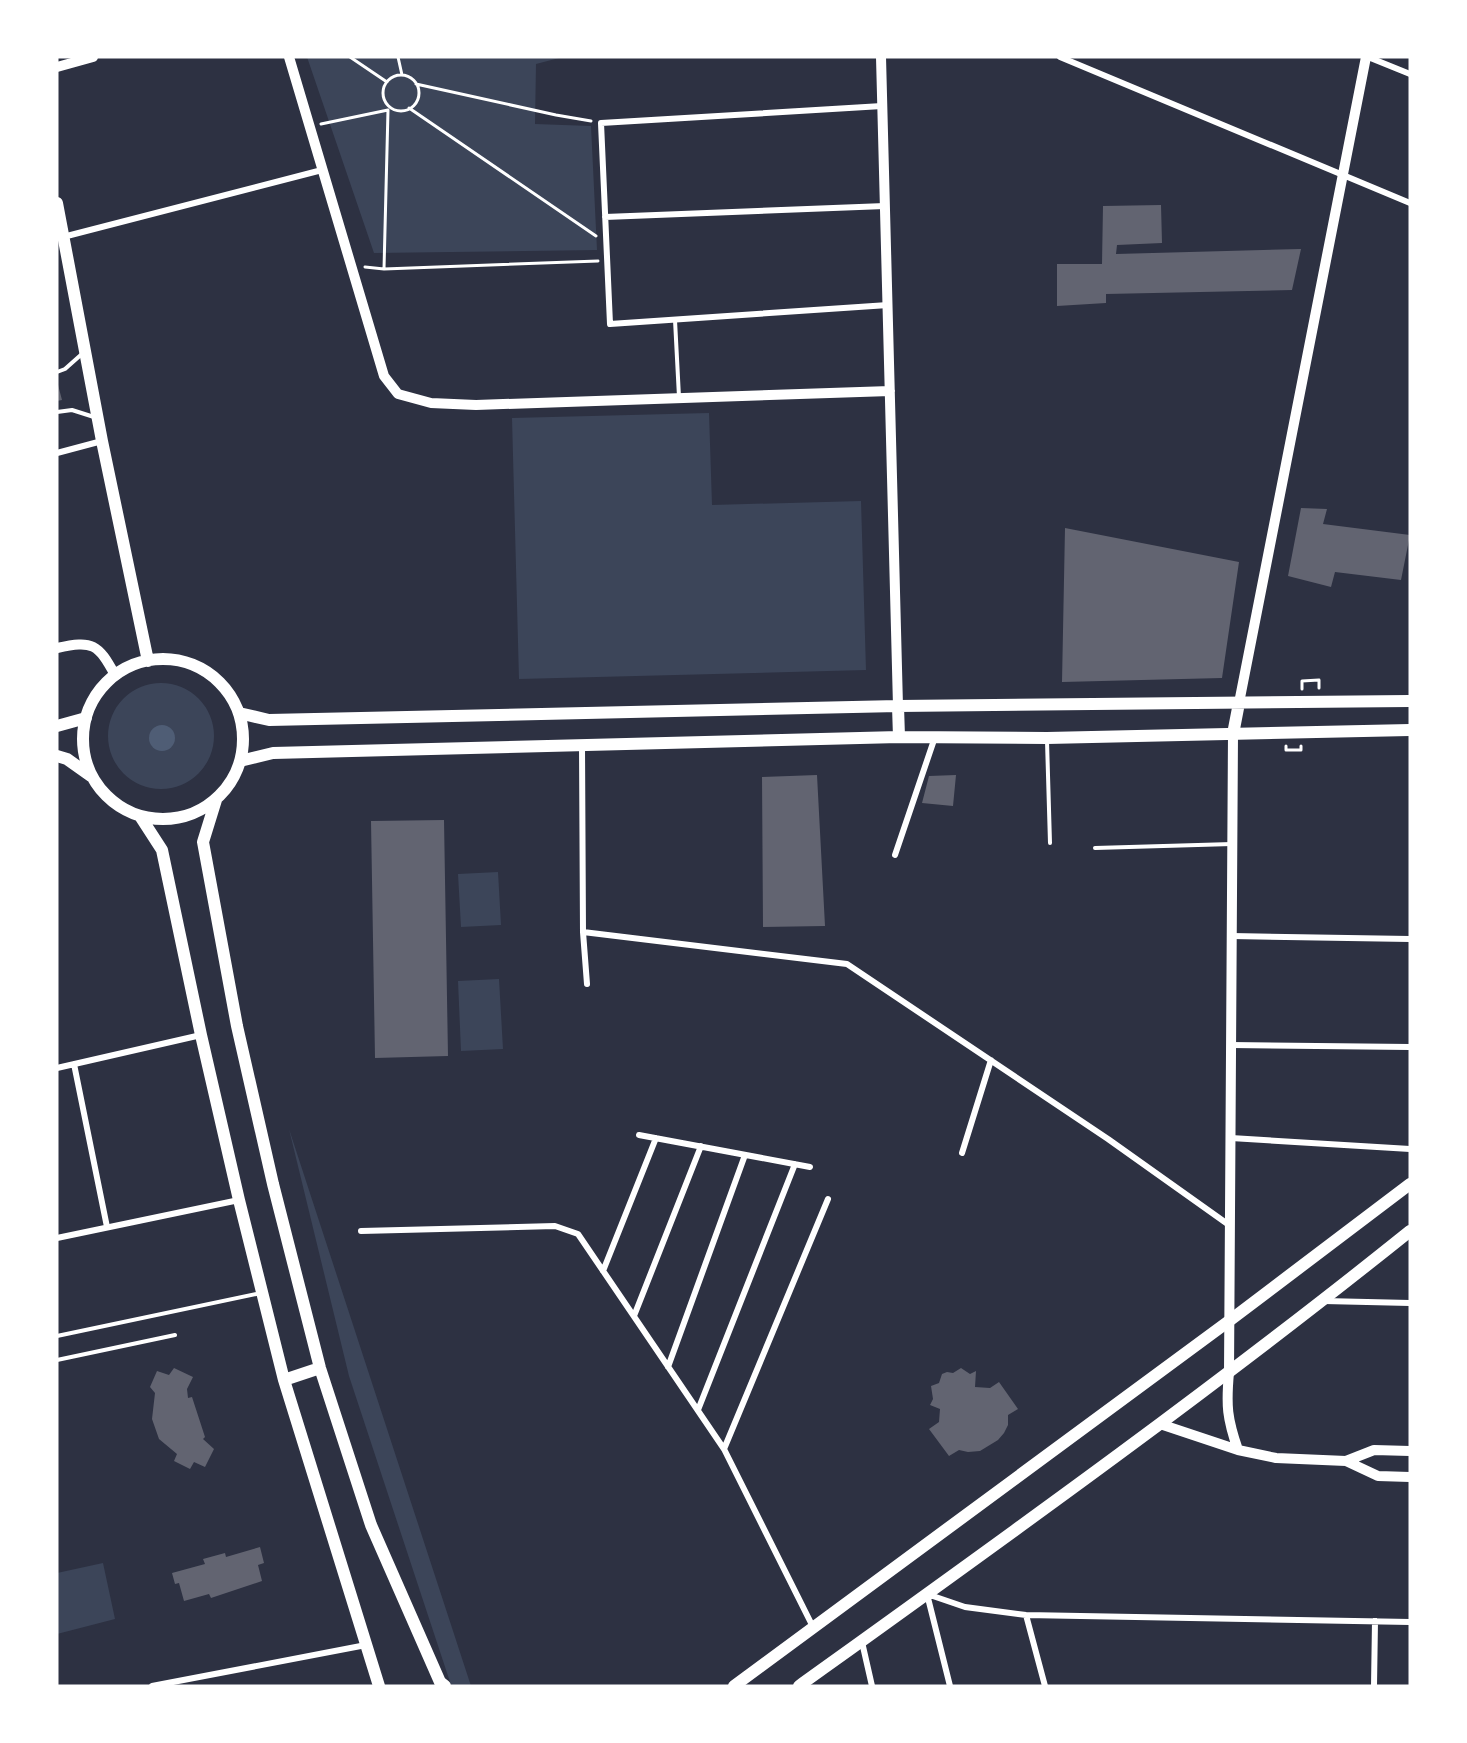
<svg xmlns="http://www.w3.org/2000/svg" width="1467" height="1743" viewBox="0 0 1467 1743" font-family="Montserrat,sans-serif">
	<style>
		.green { fill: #3c4559 }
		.water { fill: #4f5d75 }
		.building { fill: #626471 }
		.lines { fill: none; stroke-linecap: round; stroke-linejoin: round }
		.path { stroke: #fff; stroke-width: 3 }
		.service { stroke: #fff; stroke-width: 4 }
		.minor { stroke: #fff; stroke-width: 6 }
		.tertiary { stroke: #fff; stroke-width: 10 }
		.secondary { stroke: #fff; stroke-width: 12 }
		.primary { stroke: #fff; stroke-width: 12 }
	</style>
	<rect width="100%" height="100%" fill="#2d3142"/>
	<!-- green -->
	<path class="green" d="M307 57H563L536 64 535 124 591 126 597 250 374 253Z
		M709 413 712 505 861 501 866 670 519 679 512 418Z
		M108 736a53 53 0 1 1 106 0a53 53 0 1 1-106 0Z
		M498 872 501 925 461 927 458 874Z
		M499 979 503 1049 461 1051 458 981Z
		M289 1129 471 1686 451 1685 349 1376Z
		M103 1563 115 1619 57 1634V1573Z"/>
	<!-- water -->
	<path class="water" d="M149 738a13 13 0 1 1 26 0a13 13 0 1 1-26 0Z"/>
	<!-- building -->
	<path class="building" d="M1161 205 1162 243 1117 245 1116 254 1301 249 1292 290 1106 294V303L1057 306V264H1102L1103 206Z
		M57 381 62 400 57 401Z
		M1301 508 1327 509 1323 524 1410 535 1401 580 1335 572 1331 587 1288 576Z
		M1065 528 1239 562 1222 678 1062 682Z
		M817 775 825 926 763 927 762 777Z
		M956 775 953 806 922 803 929 776Z
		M444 820 448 1056 375 1058 371 821Z
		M174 1368 193 1377 187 1389 188 1398 192 1397 205 1437 203 1439 214 1449 205 1467 194 1462 190 1469 174 1461 177 1454 159 1439 152 1419 155 1393 150 1387 157 1371 169 1375Z
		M961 1368 970 1374 976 1371 975 1387 990 1388 999 1382 1018 1409 1008 1415V1425L1004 1433 998 1440 980 1451 968 1452 959 1450 949 1456 929 1429 939 1422 940 1409 930 1405 933 1399 931 1386 939 1383 942 1374 947 1372 953 1373Z
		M260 1547 264 1563 258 1565 262 1581 211 1598 209 1594 184 1601 179 1583 175 1584 172 1573 205 1564 203 1559 225 1553 226 1557Z"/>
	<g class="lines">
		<!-- path -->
		<path class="path" d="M350 57 387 82
			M398 57 402 75
			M383 93a18 18 0 1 1 36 0a18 18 0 1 1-36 0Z
			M416 84 556 115 591 121
			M409 108 596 236
			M321 124 388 110
			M365 267 384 269 598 261
			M384 269 388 110
			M1302 689V681L1319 680V688
			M1286 746V750H1301V746"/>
		<!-- service -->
		<path class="service" d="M675 320 679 397
			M57 372 65 369 83 353
			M57 412 72 410 94 417
			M1047 741 1050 843
			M1095 848 1232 844
			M57 1336 261 1293
			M57 1360 175 1335"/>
		<!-- minor -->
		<path class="minor" d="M1060 57 1410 203
			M1368 57 1410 74
			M882 106 601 123 610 324 888 305
			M605 217 885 206
			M63 237 322 170
			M57 453 102 441
			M582 746 583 932 587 984
			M895 855 935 737
			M583 932 847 964 1108 1139 1229 1225
			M1232 936 1410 939
			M1231 1045 1410 1047
			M74 1064 107 1227
			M57 1068 201 1035
			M639 1135 810 1167
			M1231 1138 1410 1149
			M962 1153 991 1060
			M361 1231 555 1226 578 1234 724 1449 813 1627
			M57 1238 239 1200
			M603 1271 656 1138
			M1324 1301 1410 1303
			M634 1316 701 1146
			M668 1367 745 1155
			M698 1410 795 1164
			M724 1449 828 1199
			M927 1594 965 1607 1026 1615 1410 1622
			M927 1594 950 1686
			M1026 1615 1045 1686
			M862 1642 872 1686
			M152 1686 366 1645
			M1374 1686 1375 1621"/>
		<!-- tertiary -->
		<path class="tertiary" d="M289 57 384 376 398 394 431 403 476 405 890 391
			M881 57 898 706
			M57 67 93 57
			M57 648C93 640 98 644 115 675
			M1239 703 1366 57
			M1233 734 1229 1372C1226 1406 1227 1418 1238 1450
			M1160 1424 1238 1450 1276 1458 1346 1461 1374 1450 1410 1451
			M1346 1461 1378 1476 1410 1477"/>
		<!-- secondary -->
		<path class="secondary" d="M57 203 102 441 148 661
			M83 739a80 80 0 1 1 160 0a80 80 0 1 1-160 0Z
			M898 706 899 737
			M239 713 269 720 898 706 1410 701
			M57 726 86 718
			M1233 734 1239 703
			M57 756 67 759 91 776
			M240 761 273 753 899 737 1047 738 1410 730
			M216 800 203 842 237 1026 273 1184 320 1368 371 1525 440 1682 445 1686
			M140 816 162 850 201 1035 239 1200 284 1380 379 1686
			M284 1380 320 1368"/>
		<!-- primary -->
		<path class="primary" d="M734 1686 1229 1321 1410 1184
			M799 1686C1005 1538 1212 1390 1410 1231"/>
	</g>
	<!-- border -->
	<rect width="1467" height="1743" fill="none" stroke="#ffffff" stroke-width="117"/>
</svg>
